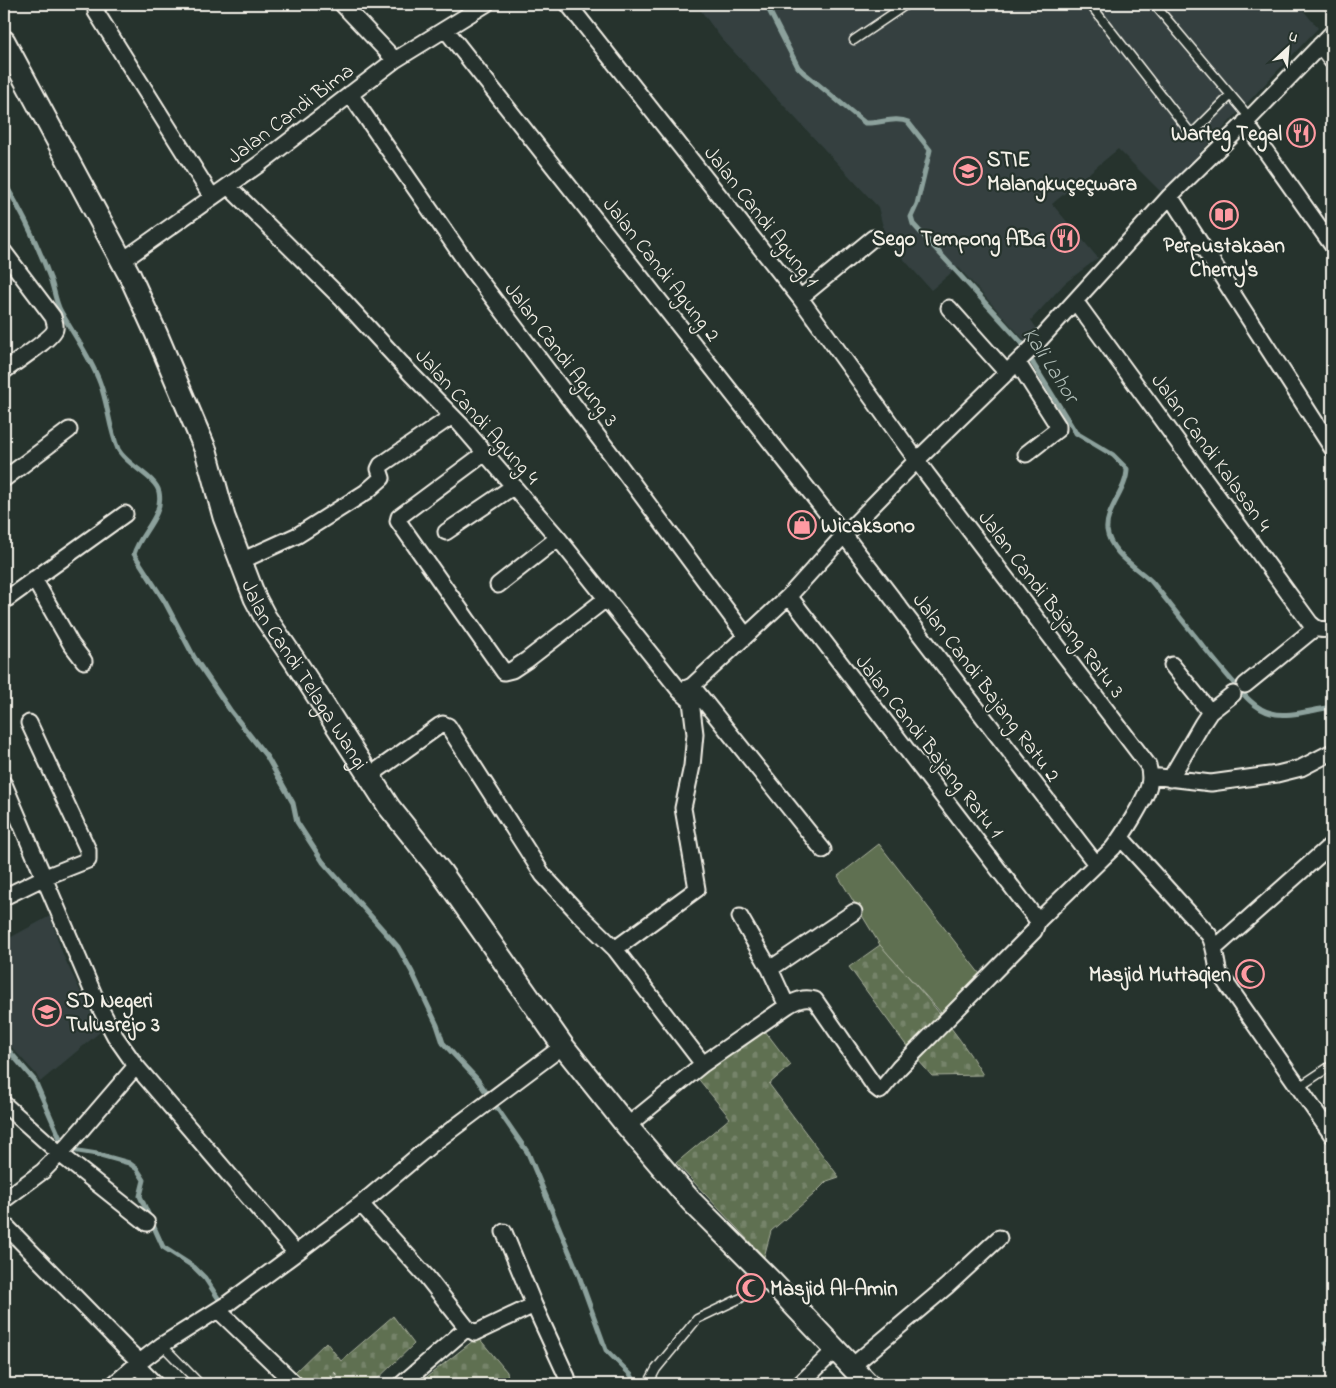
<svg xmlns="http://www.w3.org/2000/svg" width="1336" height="1388" viewBox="0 0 1336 1388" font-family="'Indie Flower',sans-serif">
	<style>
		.built { fill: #344140 }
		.grass { fill: #5e6f51; stroke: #a9b09c }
		.cemetery { fill: url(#cemetery-stones); stroke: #a9b09c }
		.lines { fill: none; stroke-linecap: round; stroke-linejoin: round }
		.stream { stroke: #8ca19c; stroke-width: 5 }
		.lane-casing { stroke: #f4f1e8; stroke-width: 11 }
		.street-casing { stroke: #f4f1e8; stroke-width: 19 }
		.secondary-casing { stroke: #f4f1e8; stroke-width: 25 }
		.path { stroke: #f4f1e8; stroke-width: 3; stroke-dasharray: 1 4; stroke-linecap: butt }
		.lane { stroke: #26332d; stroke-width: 8 }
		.street { stroke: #26332d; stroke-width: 15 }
		.secondary { stroke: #26332d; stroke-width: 21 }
		.labels { text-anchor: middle; stroke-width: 4.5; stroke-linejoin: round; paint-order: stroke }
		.street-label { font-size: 21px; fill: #f4f1e8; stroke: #26332d }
		.poi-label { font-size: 21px; font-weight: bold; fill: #f4f1e8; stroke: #26332d; text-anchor: start }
		.water-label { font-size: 22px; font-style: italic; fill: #aebbb5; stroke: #26332d }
	</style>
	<defs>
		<pattern id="cemetery-stones" width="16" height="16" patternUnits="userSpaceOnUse" patternTransform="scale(1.25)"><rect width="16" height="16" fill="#5e6f51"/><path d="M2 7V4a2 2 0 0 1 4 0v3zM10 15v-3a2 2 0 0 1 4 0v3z" fill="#76846a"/></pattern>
	</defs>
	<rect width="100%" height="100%" fill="#26332d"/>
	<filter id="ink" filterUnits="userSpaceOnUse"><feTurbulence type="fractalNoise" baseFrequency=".02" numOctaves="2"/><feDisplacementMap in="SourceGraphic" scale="10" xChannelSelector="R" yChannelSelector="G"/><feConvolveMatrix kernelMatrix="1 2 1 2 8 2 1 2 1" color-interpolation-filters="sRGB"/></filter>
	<g filter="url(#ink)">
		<!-- built -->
		<path class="built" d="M696 4H1298L1318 28 1162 193 1118 149 1052 204 1098 258 1065 283 1031 320 1037 329 1027 343 958 267 931 290 886 239 878 207 721 38Z
			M50 916 63 955 100 1032 40 1082 36 1074 4 1039V941Z"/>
		<!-- grass -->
		<path class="grass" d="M879 844 983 978 943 1015 880 945 838 876Z"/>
		<!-- cemetery -->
		<path class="cemetery" d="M880 945C917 987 955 1027 983 1075L932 1076 911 1052 849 967Z
			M762 1027 791 1065 769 1084 839 1177 827 1181 813 1195 771 1231 764 1257 676 1163 730 1118 696 1076Z
			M393 1316 414 1344 372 1384H308L295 1372 326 1342 341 1361Z
			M478 1337 507 1372 509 1384H418Z"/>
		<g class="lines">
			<!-- stream -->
			<path class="stream" d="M768 4 769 10 798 67 803 72 865 123C878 124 896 116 908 122L930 150 917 204 911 217 913 224 1022 343 1034 365 1076 433 1113 455 1127 469C1127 490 1105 510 1107 530 1110 553 1136 567 1151 581 1159 590 1167 601 1175 611 1194 635 1213 659 1233 682 1243 694 1255 709 1271 713 1285 718 1312 710 1327 708L1332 709
				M4 182C22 212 38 245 50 278 54 288 55 300 60 310 73 334 91 358 100 383 108 404 109 428 118 449 126 465 156 477 159 492 164 516 140 533 134 554L165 602 194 657 230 710 267 757 293 803 297 822 323 862 398 947 412 972 437 1025 443 1043 477 1079 528 1153 578 1273 606 1350 631 1375 636 1384
				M4 1046 10 1052 35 1081 62 1143 72 1150 97 1154 129 1163 137 1169 144 1180 140 1196 163 1247 194 1267 205 1278 222 1304
				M1326 1343 1332 1336"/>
			<defs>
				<path id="lane" d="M1090 4 1189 131H1195L1230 96
					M1154 4 1250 118
					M854 40 907 4
					M1299 1087 1332 1065
					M162 1345 200 1384
					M648 1384 656 1369 697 1319 741 1298"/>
				<path id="street" d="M100 4 96 8V12L212 197
					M342 4 395 60
					M568 4 800 298 926 473 1148 765C1150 772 1151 777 1149 785 1146 799 1122 836 1113 848L1038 921 1034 931 899 1068 880 1091 875 1087 815 1000C804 997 796 1000 787 1006L703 1064 627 1126
					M446 30 844 535 1096 864
					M1320 45 1332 61
					M350 94 471 269 611 454 746 636
					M1245 122 1332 245
					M228 186 342 299 411 374 461 425 558 538 680 691 691 701 695 734 692 766 683 808 697 889 615 949
					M1170 196 1332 448
					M4 252 53 317C54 321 56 325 55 329 53 338 13 364 4 371
					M122 261 258 165 395 60 486 4
					M800 298 873 238
					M1075 301 1310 623C1317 630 1322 631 1332 628
					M949 308 1007 373
					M1018 363 1058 426V429L1026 454
					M485 453 399 517 398 521 504 672 512 670 527 660 607 598
					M4 479 69 430
					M446 532 514 486
					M241 561 298 535 366 492 382 478 379 469 381 465 452 416
					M34 579 71 644 84 661
					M498 585 558 538
					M789 596 1038 921
					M4 601 125 514
					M1172 665 1210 712
					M1245 685 1315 628
					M692 686 823 850
					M680 691 692 686 789 596 844 535 917 460 1035 345 1170 196 1250 118 1332 33
					M369 776 439 726 443 724 448 726 543 875 579 914 615 949 703 1064
					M1151 776 1211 783 1277 774 1301 768 1332 752
					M1170 779 1202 724 1210 712 1233 694
					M4 784 98 1004 115 1036 136 1066 296 1253
					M1121 838 1209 935C1216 947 1215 960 1219 973L1332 1135
					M4 897 45 877 83 862 88 860V850L29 723
					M740 917 770 969 787 1006
					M1215 948 1332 844
					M770 969 854 912
					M4 1104 60 1154 147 1223
					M4 1200 43 1171 69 1144 136 1066
					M361 1204 426 1276 467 1328
					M4 1224 126 1349 140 1362
					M504 1232 534 1305 567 1377 568 1384
					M218 1310 295 1384
					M136 1365 155 1384
					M851 1367 947 1286 999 1238
					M114 1384 136 1365 162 1345 227 1304 296 1253 361 1204 431 1145 563 1046
					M402 1384 467 1328 475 1333 534 1305
					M800 1384 835 1350"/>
				<g id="secondary">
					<path id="s1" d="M4 41 130 276 156 333 206 451 224 517 255 598 265 617 295 661 389 807 441 872 563 1046 627 1126 691 1201 771 1281 868 1384"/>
				</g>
			</defs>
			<!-- lane casing -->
			<use href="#lane" class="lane-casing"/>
			<!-- street casing -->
			<use href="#street" class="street-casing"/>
			<!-- secondary casing -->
			<use href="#secondary" class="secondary-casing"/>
			<!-- path -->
			<path class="path" d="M324 1384 338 1371"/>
			<!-- lane -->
			<use href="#lane" class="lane"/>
			<!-- street -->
			<use href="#street" class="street"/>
			<!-- secondary -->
			<use href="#secondary" class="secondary"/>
		</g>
	</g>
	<!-- icons -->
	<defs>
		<symbol id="restaurant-ring" viewBox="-11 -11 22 22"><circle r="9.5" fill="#26332d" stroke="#ff9aa2" stroke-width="1.5"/><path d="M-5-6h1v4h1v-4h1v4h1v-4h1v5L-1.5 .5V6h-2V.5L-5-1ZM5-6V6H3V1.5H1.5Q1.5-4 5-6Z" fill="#ff9aa2"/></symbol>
		<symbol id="university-ring" viewBox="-11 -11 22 22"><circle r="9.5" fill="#26332d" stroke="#ff9aa2" stroke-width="1.5"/><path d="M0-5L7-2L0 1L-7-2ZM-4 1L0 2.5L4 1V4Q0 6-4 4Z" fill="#ff9aa2"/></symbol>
		<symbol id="library-ring" viewBox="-11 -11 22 22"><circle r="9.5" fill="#26332d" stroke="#ff9aa2" stroke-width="1.5"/><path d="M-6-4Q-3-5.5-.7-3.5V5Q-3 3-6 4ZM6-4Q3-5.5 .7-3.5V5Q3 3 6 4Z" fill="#ff9aa2"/></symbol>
		<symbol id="shop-ring" viewBox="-11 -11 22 22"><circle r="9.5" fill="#26332d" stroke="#ff9aa2" stroke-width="1.5"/><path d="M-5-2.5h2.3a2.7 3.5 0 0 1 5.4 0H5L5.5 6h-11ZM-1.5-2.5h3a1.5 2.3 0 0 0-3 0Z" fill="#ff9aa2"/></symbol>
		<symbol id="mosque-ring" viewBox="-11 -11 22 22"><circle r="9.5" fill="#26332d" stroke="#ff9aa2" stroke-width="1.5"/><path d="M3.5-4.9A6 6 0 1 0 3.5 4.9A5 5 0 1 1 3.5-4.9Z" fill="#ff9aa2"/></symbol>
		<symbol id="school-ring" viewBox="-11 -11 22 22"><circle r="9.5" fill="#26332d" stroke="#ff9aa2" stroke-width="1.5"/><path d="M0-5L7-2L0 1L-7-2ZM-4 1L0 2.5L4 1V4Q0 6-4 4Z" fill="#ff9aa2"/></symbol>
	</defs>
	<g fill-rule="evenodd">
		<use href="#restaurant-ring" x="1285" y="117" width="32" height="32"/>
		<use href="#university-ring" x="952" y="155" width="32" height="32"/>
		<use href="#library-ring" x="1208" y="199" width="32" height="32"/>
		<use href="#restaurant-ring" x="1049" y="222" width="32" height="32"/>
		<use href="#shop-ring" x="786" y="509" width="32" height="32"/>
		<use href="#mosque-ring" x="1234" y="958" width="32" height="32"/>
		<use href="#school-ring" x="31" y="996" width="32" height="32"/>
		<use href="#mosque-ring" x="735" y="1272" width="32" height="32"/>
	</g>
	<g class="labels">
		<!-- street labels -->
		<g class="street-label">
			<text transform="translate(290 113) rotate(-37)" y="7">Jalan Candi Bima</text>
			<text transform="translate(762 216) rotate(52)" y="7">Jalan Candi Agung 1</text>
			<text transform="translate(662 269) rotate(52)" y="7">Jalan Candi Agung 2</text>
			<text transform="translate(562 354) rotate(53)" y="7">Jalan Candi Agung 3</text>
			<text transform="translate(478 416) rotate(48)" y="7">Jalan Candi Agung 4</text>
			<text transform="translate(1212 452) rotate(54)" y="7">Jalan Candi Kalasan 4</text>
			<text transform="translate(1052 604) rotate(53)" y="7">Jalan Candi Bajang Ratu 3</text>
			<text dy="7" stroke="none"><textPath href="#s1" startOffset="704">Jalan Candi Telaga Wangi</textPath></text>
			<text transform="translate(987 687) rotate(53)" y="7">Jalan Candi Bajang Ratu 2</text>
			<text transform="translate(930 746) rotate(52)" y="7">Jalan Candi Bajang Ratu 1</text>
		</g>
		<!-- poi labels -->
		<g class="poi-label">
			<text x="1282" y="140" text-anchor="end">Warteg Tegal</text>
			<text x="987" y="166">STIE<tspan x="987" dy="24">Malangkuçeçwara</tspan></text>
			<text x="1046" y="245" text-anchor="end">Sego Tempong ABG</text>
			<text x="1224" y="252" text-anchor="middle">Perpustakaan<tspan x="1224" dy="24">Cherry's</tspan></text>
			<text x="821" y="532">Wicaksono</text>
			<text x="1231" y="981" text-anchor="end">Masjid Muttaqien</text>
			<text x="66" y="1007">SD Negeri<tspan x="66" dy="24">Tulusrejo 3</tspan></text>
			<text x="770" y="1295">Masjid Al-Amin</text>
		</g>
		<!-- water labels -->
		<g class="water-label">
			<text transform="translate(1052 364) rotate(57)" y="8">Kali Lahor</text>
		</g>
	</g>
	<!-- margin -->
	<rect width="1336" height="1388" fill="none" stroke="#26332d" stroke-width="20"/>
	<rect x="10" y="10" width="1316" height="1368" fill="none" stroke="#f4f1e8" stroke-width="2" filter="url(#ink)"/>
	<!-- north arrow -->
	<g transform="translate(1288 48) rotate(26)" stroke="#26332d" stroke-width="4" paint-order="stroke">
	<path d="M0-4L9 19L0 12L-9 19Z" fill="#f4f1e8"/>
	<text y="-8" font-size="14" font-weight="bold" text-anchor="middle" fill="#f4f1e8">U</text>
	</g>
</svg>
